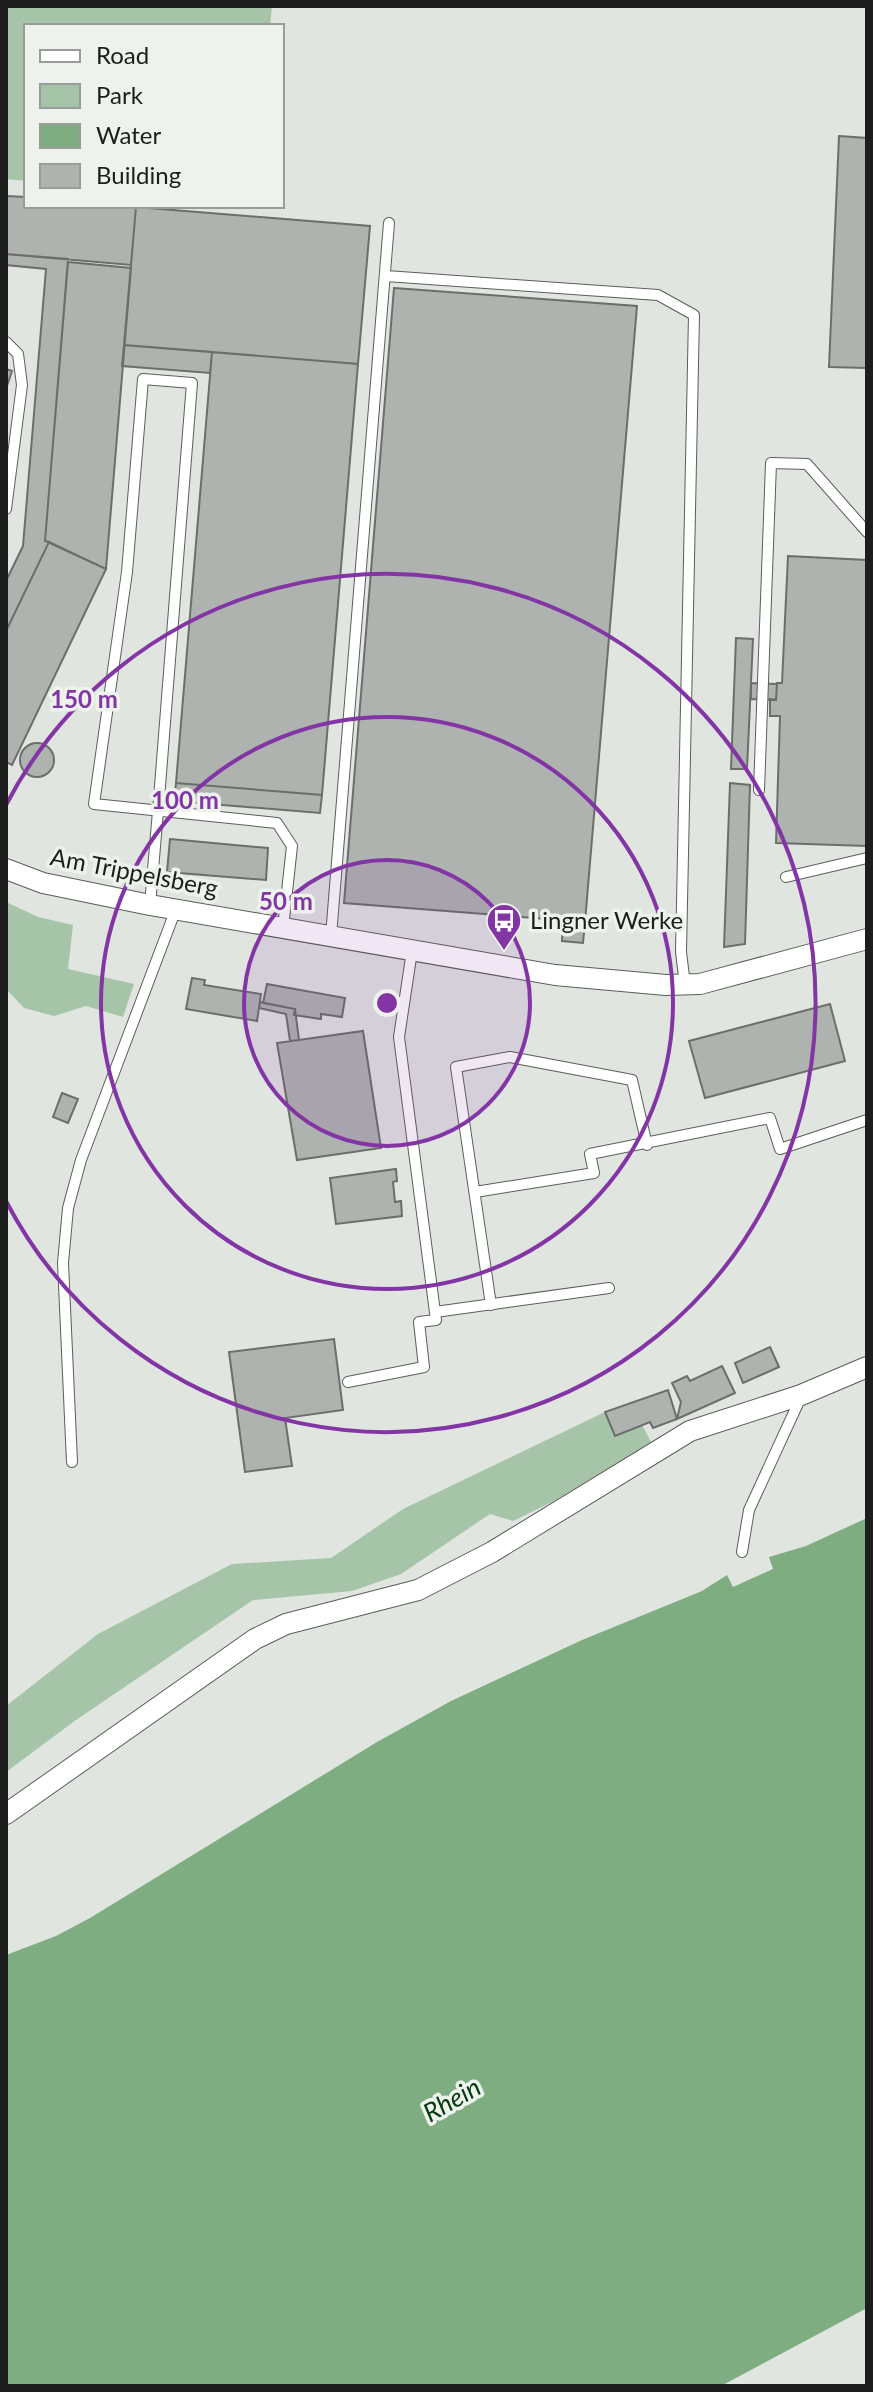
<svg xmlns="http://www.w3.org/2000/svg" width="873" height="2392" viewBox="0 0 873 2392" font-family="Lato,sans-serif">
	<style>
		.green { fill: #a6c4a7 }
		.water { fill: #7ead81 }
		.building { fill: #afb3af; stroke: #6b6f6b; stroke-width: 2 }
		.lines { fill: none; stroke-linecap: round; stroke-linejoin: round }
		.lane-casing { stroke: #5a5e5a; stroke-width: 12 }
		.street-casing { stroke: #5a5e5a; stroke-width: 22 }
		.lane { stroke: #fff; stroke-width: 10 }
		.street { stroke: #fff; stroke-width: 20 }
		.ring { fill: none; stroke: #8335a5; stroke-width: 4 }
		.labels { text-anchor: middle; stroke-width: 7; stroke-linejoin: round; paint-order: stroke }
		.street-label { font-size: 24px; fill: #1c1d1c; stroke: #edf2ed }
		.poi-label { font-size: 24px; fill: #1c1d1c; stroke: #edf2ed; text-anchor: start }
		.water-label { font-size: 26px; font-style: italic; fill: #043a0f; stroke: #edf2ed }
		.centre { fill: #8335a5; stroke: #edf2ed; stroke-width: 4 }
		.ring-label { font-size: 24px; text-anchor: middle; font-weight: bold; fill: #8335a5; stroke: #edf2ed; stroke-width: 7; stroke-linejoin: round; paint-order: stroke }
	</style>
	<rect width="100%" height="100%" fill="#e0e5e0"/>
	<!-- green -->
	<path class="green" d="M6 6H272L270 26H26V181L6 179Z
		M6 902 38 917 73 925 68 969 134 984 123 1017 86 1006 54 1016 24 1008 6 989Z
		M605 1412 615 1436 642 1425 651 1442 554 1501 513 1521 490 1514 401 1574 352 1591 253 1600 76 1720 6 1772V1706L98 1634 232 1564 331 1558 403 1509Z"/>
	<!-- water -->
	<path class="water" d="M867 1518V2308L721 2386H6V1955L56 1936 90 1918 377 1742 451 1701 582 1640 702 1591 727 1575 733 1587 773 1569 769 1557 806 1546Z"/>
	<!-- building -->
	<path class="building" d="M839 136 867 138V368L829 367Z
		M6 196 26 197V206L136 207 131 265 6 254Z
		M136 207 370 226 358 364 124 345Z
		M6 254 68 259 45 541 49 542 6 631V581L23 546 46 269 6 265Z
		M68 262 131 268 106 569 45 541Z
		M394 288 637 306 585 922 344 903Z
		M124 345 212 352 210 373 122 366Z
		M212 352 358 364 322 795 176 783Z
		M6 369 12 371 6 389Z
		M49 542 106 569 12 765 6 762V631Z
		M788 556 867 560V846L776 843 780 716H770V699L776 700 777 683H782Z
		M736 638 753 639 747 769H731Z
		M751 683 777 684 776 700 751 699Z
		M20 760a17 17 0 1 1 34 0a17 17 0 1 1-34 0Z
		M176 783 322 795 320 813 174 801Z
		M730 783 750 785 745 944 724 947Z
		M170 839 268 848 266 880 167 872Z
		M563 920 585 922 583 943 562 941Z
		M192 978 205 980 204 985 261 994 257 1021 186 1009Z
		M267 984 345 998 342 1017 321 1014V1019L294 1015 295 1009 263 1003Z
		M260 1002 295 1009 299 1040 290 1041 286 1014 259 1008Z
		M830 1004 845 1061 705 1098 689 1041Z
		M363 1031 381 1148 297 1160 277 1043Z
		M62 1093 78 1099 68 1123 53 1117Z
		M396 1169 397 1181 393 1182 395 1202 401 1201 402 1216 336 1224 330 1178Z
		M334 1339 343 1410 285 1418 292 1466 245 1472 229 1352Z
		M770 1347 779 1367 743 1383 735 1363Z
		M722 1366 735 1393 677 1419 681 1402 672 1383 687 1376 690 1381Z
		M668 1390 677 1419 653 1428 650 1422 615 1436 605 1412Z"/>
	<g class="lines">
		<defs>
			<path id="lane" d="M386 276 658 295 694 315 681 952 685 985
				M6 342 18 354 22 385 6 509
				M759 790 771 463 807 464 867 532
				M786 877 867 858
				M150 905 158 811 192 383 143 379 127 572 94 804 277 823 292 846 283 928
				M331 936 389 223
				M475 1192 594 1173 590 1154 770 1118 780 1149 867 1120
				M491 1305 456 1067 510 1057 632 1080 647 1145
				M435 1312 609 1288
				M348 1382 424 1367 419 1322 436 1320 399 1037 412 951
				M72 1462 63 1263 68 1208 81 1160 176 909
				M742 1552 749 1510 801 1397"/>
			<path id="street" d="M6 869 43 883 150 905 555 975 666 985 700 984 867 939
				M6 1814 255 1639 286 1624 418 1590 492 1552 690 1431 801 1395 867 1367"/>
		</defs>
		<!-- lane casing -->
		<use href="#lane" class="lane-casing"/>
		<!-- street casing -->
		<use href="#street" class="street-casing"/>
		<!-- lane -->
		<use href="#lane" class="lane"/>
		<!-- street -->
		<use href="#street" class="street"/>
	</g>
	<!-- distance rings -->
	<circle cx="387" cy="1003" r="143" fill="#8335a5" fill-opacity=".12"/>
	<g class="ring">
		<circle cx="387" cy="1003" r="143"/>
		<circle cx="387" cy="1003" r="286"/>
		<path d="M6 805A429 429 0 1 1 6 1201"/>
	</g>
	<!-- icons -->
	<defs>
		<symbol id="bus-pin" viewBox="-11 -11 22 30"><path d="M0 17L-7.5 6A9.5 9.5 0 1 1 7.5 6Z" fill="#8335a5" stroke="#edf2ed"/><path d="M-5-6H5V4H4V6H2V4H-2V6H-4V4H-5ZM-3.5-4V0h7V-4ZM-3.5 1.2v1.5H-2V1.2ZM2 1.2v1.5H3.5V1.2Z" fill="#fff"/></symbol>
	</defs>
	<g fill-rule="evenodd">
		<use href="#bus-pin" x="484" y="901" width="40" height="54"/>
	</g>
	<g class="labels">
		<!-- street labels -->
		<g class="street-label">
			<text transform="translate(134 873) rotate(11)" y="8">Am Trippelsberg</text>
		</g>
		<!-- poi labels -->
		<g class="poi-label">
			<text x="530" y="929">Lingner Werke</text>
		</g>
		<!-- water labels -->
		<g class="water-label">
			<text transform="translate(452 2100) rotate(-30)" y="9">Rhein</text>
		</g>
	</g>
	<circle cx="387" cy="1003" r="12" class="centre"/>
	<g class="ring-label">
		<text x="84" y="708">150 m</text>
		<text x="185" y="809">100 m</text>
		<text x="286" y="910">50 m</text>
	</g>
	<!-- border -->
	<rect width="873" height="2392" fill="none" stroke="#1c1d1c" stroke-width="16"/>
	<!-- legend -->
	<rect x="24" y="24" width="260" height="184" fill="#edf2ed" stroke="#999d99" stroke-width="2"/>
	<rect x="40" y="50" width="40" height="12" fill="#ffffff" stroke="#999d99" stroke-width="2"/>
	<text x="96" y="64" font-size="24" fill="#1c1d1c">Road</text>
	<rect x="40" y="84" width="40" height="24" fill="#a6c4a7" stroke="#999d99" stroke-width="2"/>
	<text x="96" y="104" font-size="24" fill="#1c1d1c">Park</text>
	<rect x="40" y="124" width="40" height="24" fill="#7ead81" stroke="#999d99" stroke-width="2"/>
	<text x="96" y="144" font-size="24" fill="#1c1d1c">Water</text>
	<rect x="40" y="164" width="40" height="24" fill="#afb3af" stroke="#999d99" stroke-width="2"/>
	<text x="96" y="184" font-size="24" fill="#1c1d1c">Building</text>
</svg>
